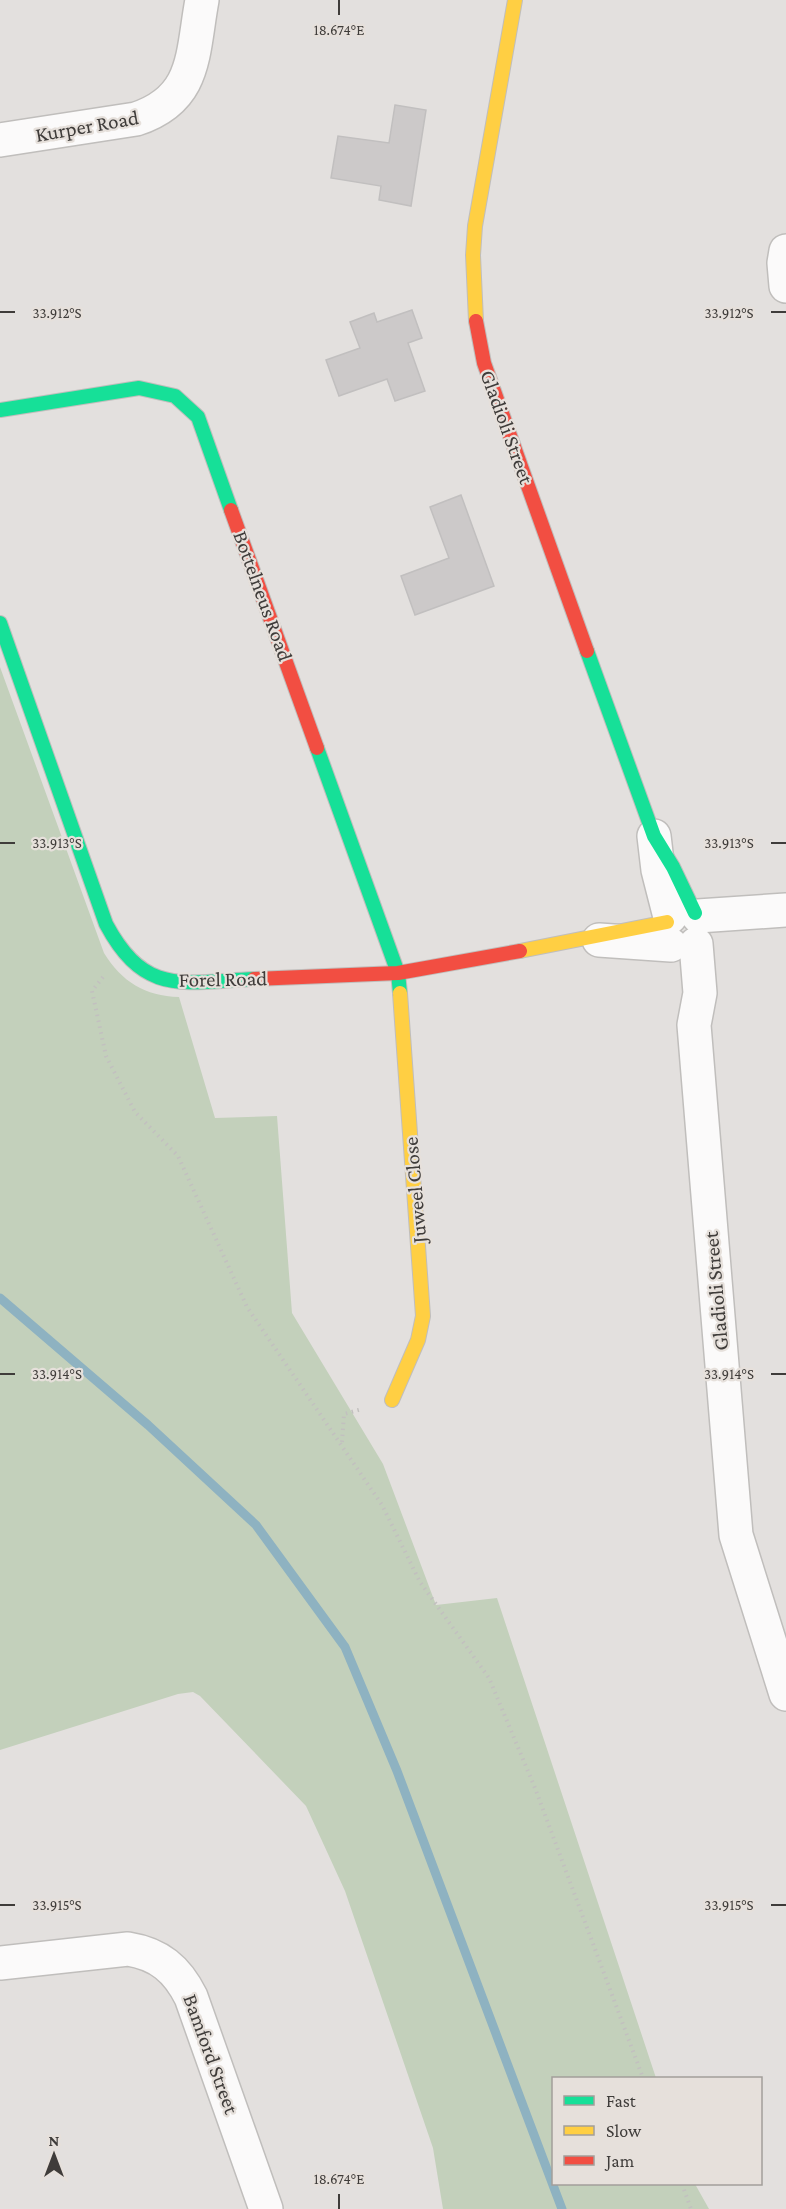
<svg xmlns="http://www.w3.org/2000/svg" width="786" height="2209" viewBox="0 0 786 2209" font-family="'Crimson Pro',serif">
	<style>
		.green { fill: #c3d0bb }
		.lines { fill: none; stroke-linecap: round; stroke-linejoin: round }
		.stream { stroke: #8eb2c1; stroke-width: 9 }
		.building { fill: #ccc9c9; stroke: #c1bfbf; stroke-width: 1.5 }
		.street-casing { stroke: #c0bebc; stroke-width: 36 }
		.fast-casing { stroke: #c0bebc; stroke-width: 16 }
		.slow-casing { stroke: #c0bebc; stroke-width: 16 }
		.jam-casing { stroke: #c0bebc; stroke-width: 16 }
		.path { stroke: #c2c0bf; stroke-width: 4; stroke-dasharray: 1.5 4.5; stroke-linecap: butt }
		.street { stroke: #fbfafa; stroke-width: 33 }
		.fast { stroke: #16e098; stroke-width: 14 }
		.slow { stroke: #ffcf43; stroke-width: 14 }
		.jam { stroke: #f24e42; stroke-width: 14 }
		.ticks { fill: none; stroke: #3f3c3a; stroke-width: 2 }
		.labels { text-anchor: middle; stroke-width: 4.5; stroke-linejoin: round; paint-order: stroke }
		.street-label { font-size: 21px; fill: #3f3c3a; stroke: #e6e0db }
		.ticks-label { font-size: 15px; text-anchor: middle; fill: #3f3c3a; stroke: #e6e0db; stroke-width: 4.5; stroke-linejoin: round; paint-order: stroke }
	</style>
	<rect width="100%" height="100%" fill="#e3e0de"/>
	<!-- green -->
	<path class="green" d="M0 667 104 953C122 982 145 996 179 997L215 1118 277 1116 292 1313 383 1464 436 1605 497 1598 656 2078H554V2184H695L709 2209H443L433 2148 345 1891 306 1806 200 1696 193 1692 178 1694 0 1750Z"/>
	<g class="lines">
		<!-- stream -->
		<path class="stream" d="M0 1298 148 1425 256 1525 345 1647 397 1771 562 2209"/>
	</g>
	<!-- building -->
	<path class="building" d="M395 105 426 110 411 206 379 200 381 186 331 178 338 136 389 143Z
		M412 310 422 338 408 343 425 391 395 401 387 379 339 396 326 360 360 348 350 322 374 313 377 322Z
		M461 495 494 586 415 615 401 576 449 558 430 507Z"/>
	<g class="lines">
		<defs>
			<path id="street" d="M0 140 136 119C197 99 192 54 202 0
				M786 251 784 263 786 286
				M654 836 658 870 670 917
				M698 916 786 910
				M599 940 671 945
				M696 944 700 993 694 1025 736 1535 786 1694
				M0 1963 128 1949C159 1954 177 1969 191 1997L266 2209"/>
			<path id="fast" d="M0 410 139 388 175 396 198 417 231 510
				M0 623 106 924C145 997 183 982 254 979
				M587 651 654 836 673 867 695 913
				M317 748 398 973 400 993"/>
			<path id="slow" d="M476 321 473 255 475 226 515 0
				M520 951 667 922
				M392 1400 418 1340 423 1316 400 993"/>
			<path id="jam" d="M476 321 484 363 587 651
				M231 510 317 748
				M254 979 398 973 520 951"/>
		</defs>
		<!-- street casing -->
		<use href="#street" class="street-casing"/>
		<!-- fast casing -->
		<use href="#fast" class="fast-casing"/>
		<!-- slow casing -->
		<use href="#slow" class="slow-casing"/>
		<!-- jam casing -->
		<use href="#jam" class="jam-casing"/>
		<!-- path -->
		<path class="path" d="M103 977 92 991 106 1056 135 1112 178 1156 247 1307 382 1505 420 1582 489 1678 535 1788 643 2078
			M342 1442 344 1414 362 1409
			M682 2184 691 2209"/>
		<!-- street -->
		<use href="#street" class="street"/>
		<!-- fast -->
		<use href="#fast" class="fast"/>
		<!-- slow -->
		<use href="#slow" class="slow"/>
		<!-- jam -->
		<use href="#jam" class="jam"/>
	</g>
	<!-- ticks -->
	<path class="ticks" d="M339 0V15M0 312H15M771 312H786M0 843H15M771 843H786M0 1374H15M771 1374H786M0 1905H15M771 1905H786M339 2194V2209"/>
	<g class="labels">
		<!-- street labels -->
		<g class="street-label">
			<text transform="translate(87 126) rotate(-10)" y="7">Kurper Road</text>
			<text transform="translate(507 427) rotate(70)" y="7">Gladioli Street</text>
			<text transform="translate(263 596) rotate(70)" y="7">Bottelneus Road</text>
			<text transform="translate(223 979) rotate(-1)" y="7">Forel Road</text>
			<text transform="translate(415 1190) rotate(-95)" y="7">Juweel Close</text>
			<text transform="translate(716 1291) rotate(-95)" y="7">Gladioli Street</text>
			<text transform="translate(211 2054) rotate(70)" y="7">Bamford Street</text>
		</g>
	</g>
	<g class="ticks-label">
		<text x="339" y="35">18.674°E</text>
		<text x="57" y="318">33.912°S</text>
		<text x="729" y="318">33.912°S</text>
		<text x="57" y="848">33.913°S</text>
		<text x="729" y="848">33.913°S</text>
		<text x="57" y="1379">33.914°S</text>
		<text x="729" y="1379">33.914°S</text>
		<text x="57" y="1910">33.915°S</text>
		<text x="729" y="1910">33.915°S</text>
		<text x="339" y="2184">18.674°E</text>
	</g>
	<!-- legend -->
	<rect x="552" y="2077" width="210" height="108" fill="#e6e0db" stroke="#a39e9b" stroke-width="1.5"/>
	<rect x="564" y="2096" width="30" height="9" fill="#16e098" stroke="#a39e9b" stroke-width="1.5"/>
	<text x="606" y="2107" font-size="18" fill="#3f3c3a">Fast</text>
	<rect x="564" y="2126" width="30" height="9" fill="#ffcf43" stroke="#a39e9b" stroke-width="1.5"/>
	<text x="606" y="2137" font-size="18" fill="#3f3c3a">Slow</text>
	<rect x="564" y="2156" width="30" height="9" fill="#f24e42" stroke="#a39e9b" stroke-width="1.5"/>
	<text x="606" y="2167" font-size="18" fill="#3f3c3a">Jam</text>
	<!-- north arrow -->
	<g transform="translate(54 2155)" stroke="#e6e0db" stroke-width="4.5" paint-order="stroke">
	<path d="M0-4.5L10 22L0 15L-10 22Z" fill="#3f3c3a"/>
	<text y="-9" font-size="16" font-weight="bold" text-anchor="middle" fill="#3f3c3a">N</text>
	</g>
</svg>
